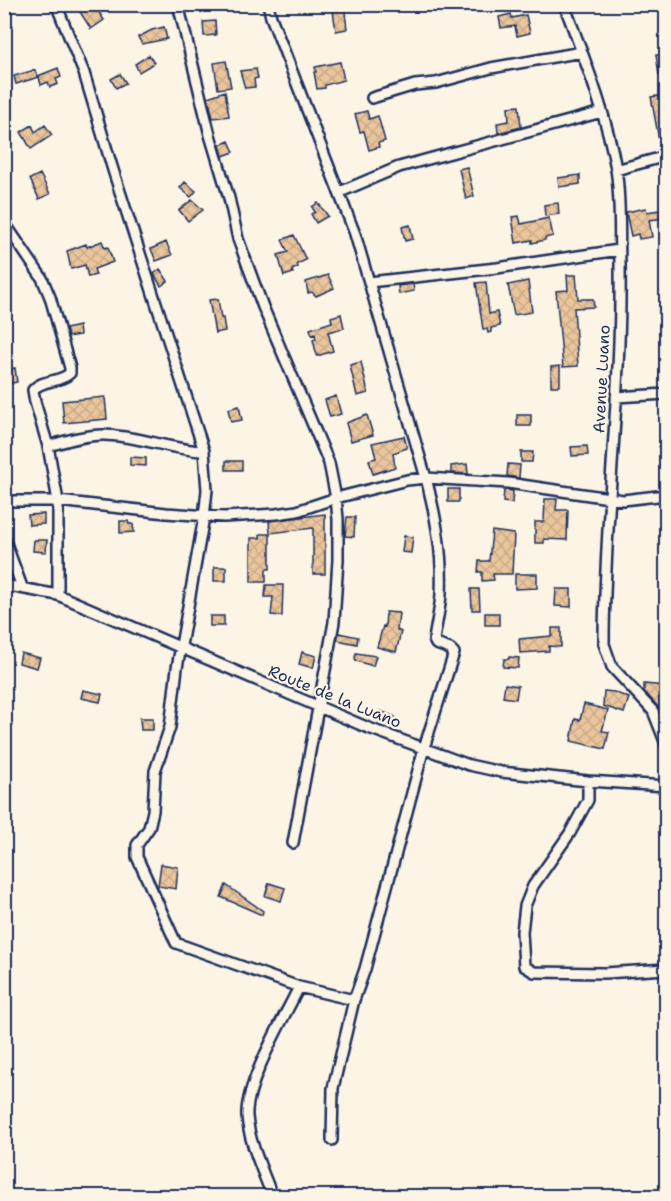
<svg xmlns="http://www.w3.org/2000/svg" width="671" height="1201" viewBox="0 0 671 1201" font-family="'Shantell Sans',sans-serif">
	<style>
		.building { fill: url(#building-cross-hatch); stroke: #1b2f5e; stroke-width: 1.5 }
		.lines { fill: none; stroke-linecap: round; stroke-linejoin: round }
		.minor-casing { stroke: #1b2f5e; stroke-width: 14 }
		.minor { stroke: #fcf5e5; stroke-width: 9 }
		.labels { text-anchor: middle; stroke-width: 4.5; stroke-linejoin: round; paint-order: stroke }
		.street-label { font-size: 16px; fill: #1b2f5e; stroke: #fcf5e5 }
	</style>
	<defs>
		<pattern id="building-cross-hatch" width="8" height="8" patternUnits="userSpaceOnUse" patternTransform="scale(1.5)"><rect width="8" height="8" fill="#ebc69c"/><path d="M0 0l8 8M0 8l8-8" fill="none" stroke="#c9aa89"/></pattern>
	</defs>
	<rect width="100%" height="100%" fill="#fcf5e5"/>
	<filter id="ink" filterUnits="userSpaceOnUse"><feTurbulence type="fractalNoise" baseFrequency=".0167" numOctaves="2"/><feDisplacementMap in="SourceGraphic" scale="12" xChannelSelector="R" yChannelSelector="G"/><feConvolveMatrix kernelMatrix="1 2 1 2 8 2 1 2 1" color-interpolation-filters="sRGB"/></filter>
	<g filter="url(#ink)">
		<!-- building -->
		<path class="building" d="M91 4H94L104 20 91 29 80 12Z
			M332 4H344L347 29 336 31Z
			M511 14 512 18 526 15 530 33 517 36 515 26 501 28 499 17Z
			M215 21 216 35 204 36 203 22Z
			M164 27 167 39 142 44 138 37 152 30Z
			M149 55 154 63 139 72 135 64Z
			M656 55H666V74L659 75Z
			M226 61 231 87 218 89 214 63Z
			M340 62 344 80 325 85V88L317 89 314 72H316L315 67Z
			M58 68 61 77 56 79 58 84 50 87 48 82 41 85 39 77 16 84 14 76 35 70 38 76Z
			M256 69 258 78 254 79 255 87 245 88 240 71Z
			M120 74 126 83 116 88 111 79Z
			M225 91 229 116 213 118 208 97Z
			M665 95 666 100V149L661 151 651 97Z
			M519 106 521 127 498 133 497 123 509 121 508 107Z
			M367 111 369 119 378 116 385 141 378 143 379 147 369 150 364 131 360 132 355 114Z
			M32 125 35 132 45 125 52 135 31 149 21 132Z
			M229 141 234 152 223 156 220 145Z
			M467 167 474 196 466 199 459 169Z
			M40 174 50 194 39 199 30 179Z
			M580 175V184L559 187 558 178Z
			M185 182 196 191 191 197 180 188Z
			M192 200 203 210 188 221 179 210Z
			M318 203 328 216 316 223 311 214 315 212 312 207Z
			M558 203 559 214 545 216 544 205Z
			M646 208 647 212 666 209V218L649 220 652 237 639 239 638 234 631 236 626 212Z
			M519 216 521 224 549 218 553 236 545 238V240L532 243V240L516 243 512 217Z
			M410 225 413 239 405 241 402 227Z
			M294 235 306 260 297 264 298 267 292 270 293 273 284 276 278 255 288 252 282 240Z
			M102 241 105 248 108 247 113 262 94 269 96 275 88 277 85 265 71 269 67 251 86 244 87 247Z
			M166 242 172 255 156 261 151 249Z
			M160 269 168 281 161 286 154 274Z
			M328 275 334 288 316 296 312 292 308 293 306 282Z
			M567 275H576L578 299H593L594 307 574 308 578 366 563 367 556 291 568 290Z
			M528 281 532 312 514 315 508 285Z
			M486 282 489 314 497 312 500 326 491 328V332L488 333 487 329H483L476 283Z
			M413 284 414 291 399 294 398 286Z
			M218 299 221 318H223L225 331 215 333 209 300Z
			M341 314 344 328 328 332 333 351 317 356 313 340 316 339 315 334 312 335 310 329 332 322 331 317Z
			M79 326 80 335 68 337 66 329Z
			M361 362 368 393 357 396 350 365Z
			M560 366V386H551V367Z
			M15 368 17 382 8 384 5 370Z
			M336 396 341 414 330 417 325 400Z
			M105 397 107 419 64 423 62 401Z
			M239 406 242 420 231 422 228 409Z
			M367 415 373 435 351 441 346 423Z
			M517 415H531V426H517Z
			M404 436 407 448 393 453 395 467 373 474 369 460 376 458 372 443Z
			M587 446 588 455 572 456 571 447Z
			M521 452H533L532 462H521Z
			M130 457 146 458V466L130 465Z
			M226 461H242V470H226Z
			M467 464 468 474 451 473V466Z
			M508 464 520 465 519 478 507 476Z
			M448 489H459V502H448Z
			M504 490 513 491 512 503 503 502Z
			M545 499H557L556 510H568L567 540 544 539V543H535V522H544Z
			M44 514V524L29 525 28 515Z
			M325 514V574H313V528L270 533 269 521Z
			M347 517H355L354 537 345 536Z
			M120 521H128L129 524H133L134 532 120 533Z
			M492 531 514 534 512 574H493L494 580 482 581V572H478L479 561H489Z
			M260 534H270V569H266V582H251V538H260Z
			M404 536 413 537 411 553 402 552Z
			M34 540H47L46 552 33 551Z
			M214 567H226V581H214Z
			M515 574H537V588L515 589Z
			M266 585H283L282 616 271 615 273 597H265Z
			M471 589H479L480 610H472Z
			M556 589H571V607L555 606Z
			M386 612 399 613 397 630 401 632 396 652 377 647 383 626 385 627Z
			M485 613H499V625H485Z
			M210 616H224V626H210Z
			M552 628H561V647L549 646V651L520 653 519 639 552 636Z
			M339 633 358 637 357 644 337 640Z
			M302 652 316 656 313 668 299 664Z
			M21 653 40 658 37 668 19 663Z
			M356 653 376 656 373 666 356 661 355 658Z
			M509 657 519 658 518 668 503 667 504 659H509Z
			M505 684 518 686 516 699 503 697Z
			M644 684 666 686V727L658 707 644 691Z
			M83 690 102 694 100 702 81 698Z
			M604 691 614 692 629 698 624 713 603 706Z
			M584 704 608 710 602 731 609 732 605 749 571 741 575 719 580 720Z
			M380 711 395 717 392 726 377 720Z
			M140 718H153V730H141Z
			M161 864 178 867 176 889 158 886Z
			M269 883 285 888 281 901 265 896Z
			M226 885 263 911 262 915 221 897Z"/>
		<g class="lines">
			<defs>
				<path id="minor" d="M56 4 84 73 113 170 204 451 207 490 204 517 177 668 170 727 155 771 153 811 149 828 137 845V857L176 943 299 987 354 1000
					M178 4 210 135 229 198 238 239 263 307 329 463 336 498 338 519V560L334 622 293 843
					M268 4 271 17 355 234 426 478C436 517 443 553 441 594 440 610 436 625 434 640L436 644 450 649 454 653 424 748 365 969 354 1000 333 1088 332 1140
					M564 4C584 58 606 112 616 169 621 200 619 232 620 264 622 391 604 517 604 644L612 667 653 711 666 744
					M372 98 415 85 436 83 491 68 582 52
					M616 170 666 156
					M340 192 399 167 602 112
					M4 222 42 278 50 297 70 368V373C60 383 42 379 33 390L35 402 48 446 58 501V595
					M369 282 497 268 619 250
					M616 397 666 394
					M48 446C66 441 85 435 103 435 137 435 170 450 204 451
					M4 501H58L166 513 224 517 276 514 297 511 336 498 407 480 426 478 508 483 623 500 666 495
					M4 538 22 587
					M4 585 58 595 366 727 469 765 501 772 588 781 666 786
					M588 781V800L570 833 533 886 525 906 522 932 524 966 534 972 605 973 666 969
					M272 1196C263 1171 249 1143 247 1116 245 1084 284 1018 299 987"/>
			</defs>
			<!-- minor casing -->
			<use href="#minor" class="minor-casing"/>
			<!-- minor -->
			<use href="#minor" class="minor"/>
		</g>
	</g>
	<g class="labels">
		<!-- street labels -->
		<g class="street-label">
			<text transform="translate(601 379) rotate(-87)" y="6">Avenue Luano</text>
			<text transform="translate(335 696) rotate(22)" y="6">Route de la Luano</text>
		</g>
	</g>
	<!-- margin -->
	<rect width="671" height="1201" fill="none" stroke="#fcf5e5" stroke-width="24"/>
	<rect x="12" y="12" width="647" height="1177" fill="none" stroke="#1b2f5e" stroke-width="2" filter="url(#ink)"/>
</svg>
